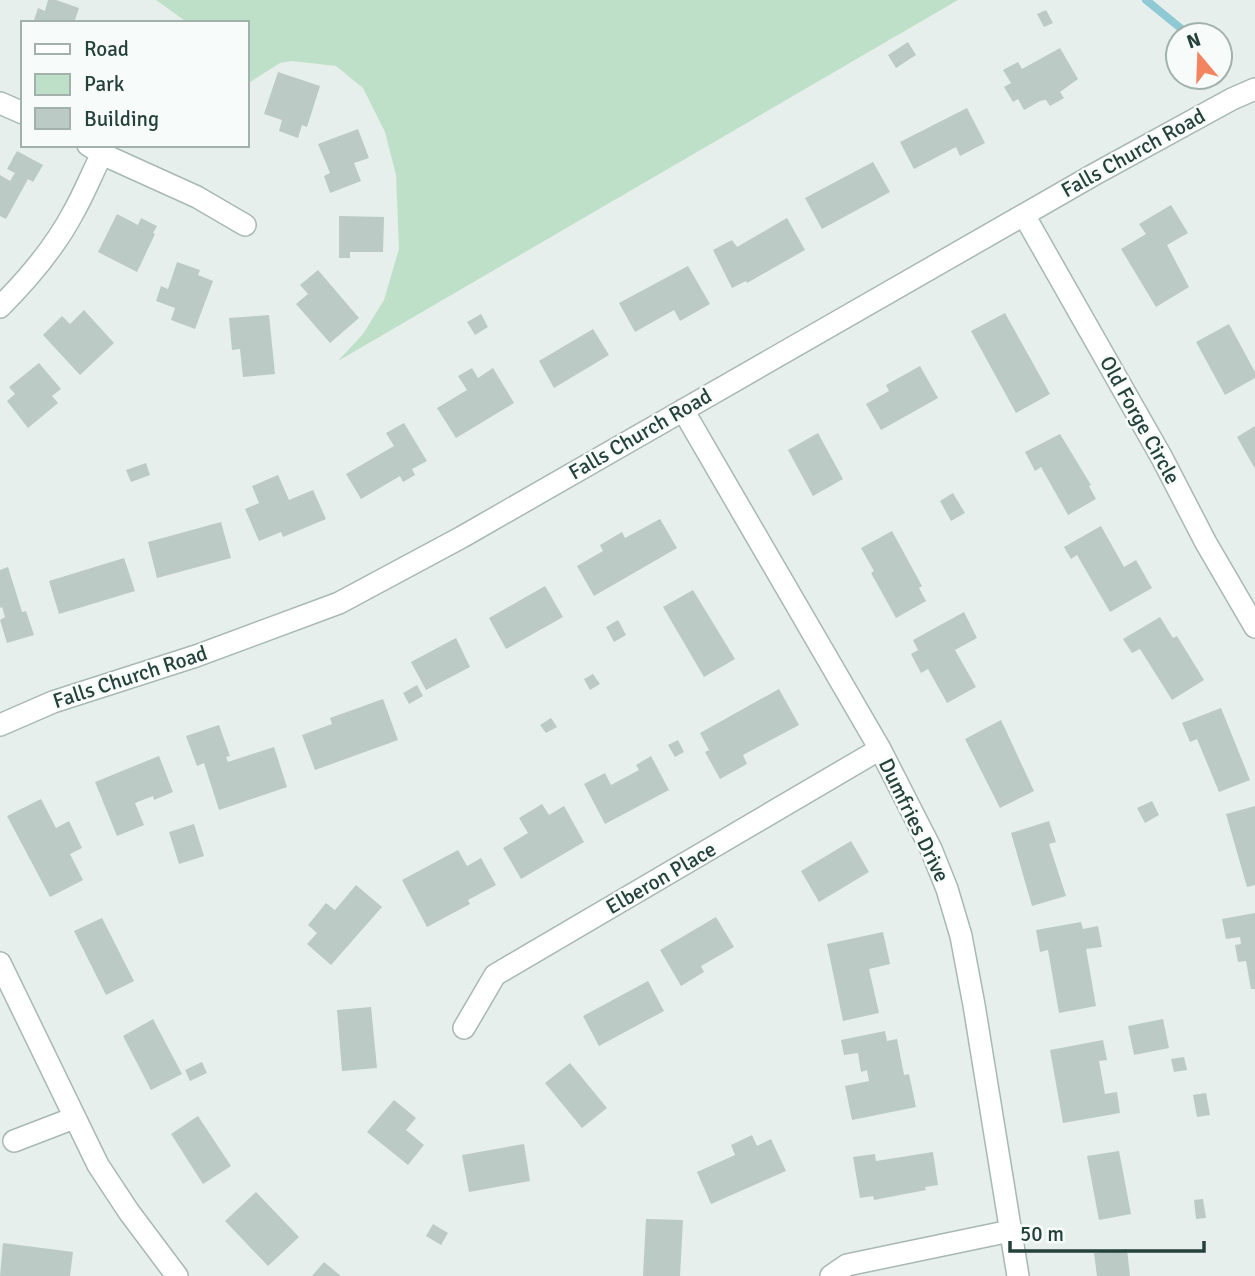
<svg xmlns="http://www.w3.org/2000/svg" width="1255" height="1276" viewBox="0 0 1255 1276" font-family="Signika,sans-serif">
	<style>
		.green { fill: #bfe0c8 }
		.lines { fill: none; stroke-linecap: round; stroke-linejoin: round }
		.stream { stroke: #8ec9d4; stroke-width: 8 }
		.building { fill: #bbcac4 }
		.minor-casing { stroke: #a8b8b2; stroke-width: 24 }
		.minor { stroke: #fff; stroke-width: 21 }
		.labels { text-anchor: middle; stroke-width: 5; stroke-linejoin: round; paint-order: stroke }
		.street-label { font-size: 21px; fill: #24423a; stroke: #f7fbf9 }
	</style>
	<rect width="100%" height="100%" fill="#e6efeb"/>
	<!-- green -->
	<path class="green" d="M156 0H958L338 361 363 334 384 300 399 249 396 175 385 132 363 88 336 66 292 61 280 63 247 84V23H188Z"/>
	<g class="lines">
		<!-- stream -->
		<path class="stream" d="M1146 0 1189 35"/>
	</g>
	<!-- building -->
	<path class="building" d="M48 0H56L79 8 74 23H33L38 8 45 11Z
		M1046 10 1053 23 1044 27 1037 14Z
		M908 42 916 55 896 68 888 55Z
		M1060 48 1078 79 1060 92 1064 98 1050 106 1046 100 1040 101 1024 110 1018 99 1013 102 1004 87 1011 83 1003 70 1018 62 1022 69Z
		M278 72 320 86 307 127 302 125 298 138 279 131 282 120 264 114Z
		M967 108 985 143 960 156 956 147 914 169 900 142Z
		M358 129 369 158 354 163 361 181 330 193 324 176 330 173 318 144Z
		M17 151 43 165 33 182 28 179 6 219 0 216V175L10 181 15 173 7 169Z
		M873 162 890 192 822 229 805 198Z
		M1171 205 1188 233 1167 245 1189 287 1156 307 1121 249 1146 234 1139 224Z
		M117 214 138 225 141 218 157 226 153 233 155 234 137 272 98 252Z
		M339 216 384 217 383 252H350V258H339Z
		M787 218 805 250 747 283 746 281 732 288 713 250 732 240 737 247Z
		M177 262 200 270 198 275 213 281 195 329 171 320 175 308 156 301 161 286 168 289Z
		M688 266 710 304 680 321 674 310 635 332 619 303Z
		M318 270 359 318 330 343 296 304 308 294 300 285Z
		M84 310 114 343 80 375 43 335 62 316 70 324Z
		M1005 313 1050 394 1016 413 971 331Z
		M481 314 488 327 475 335 467 322Z
		M269 315 275 374 243 377 240 349 232 350 229 318Z
		M1229 324 1255 372V378L1225 395 1196 342Z
		M593 329 609 355 554 388 539 361Z
		M39 363 61 389 52 396 58 403 28 428 7 401 15 394 9 387Z
		M920 366 938 398 881 430 866 404 889 391 886 385Z
		M472 368 478 378 493 368 514 403 456 438 437 408 467 390 458 376Z
		M404 423 427 461 412 469 415 475 403 482 400 476 361 499 346 474 394 446 386 433Z
		M1255 426V469L1237 437Z
		M818 433 843 479 813 496 788 450Z
		M1060 434 1091 485 1089 486 1096 499 1068 515 1041 467 1035 471 1025 452Z
		M146 463 150 475 131 482 126 470Z
		M278 475 289 500 313 490 326 519 283 537 281 532 259 541 245 509 259 503 252 486Z
		M953 493 965 513 951 521 940 501Z
		M660 519 677 548 594 596 577 566 603 551 600 545 622 532 625 538Z
		M221 522 231 558 157 578 148 542Z
		M1101 526 1124 567 1136 560 1152 588 1110 612 1077 555 1071 559 1064 547Z
		M892 531 922 586 919 588 926 601 896 618 871 573 874 571 861 548Z
		M124 558 135 591 59 614 49 581Z
		M8 567 22 612 26 611 34 635 7 643 0 620 5 617 2 607 0 608V570Z
		M545 586 563 617 506 649 489 618Z
		M693 590 735 659 704 677 663 607Z
		M964 612 977 638 955 650 976 687 947 703 928 669 921 673 911 654 918 650 913 640Z
		M1160 617 1173 638 1177 636 1204 680 1172 700 1140 649 1132 653 1123 639Z
		M618 620 626 635 614 642 606 627Z
		M456 638 470 667 426 690 411 662Z
		M593 674 600 684 590 690 584 679Z
		M417 685 423 696 409 704 403 693Z
		M779 689 799 725 743 755 747 764 720 779 705 752 709 750 700 733Z
		M383 699 398 740 315 770 302 735 332 724 330 718Z
		M1221 708 1250 780 1219 792 1197 739 1190 742 1182 723Z
		M551 718 557 727 546 733 540 725Z
		M1001 720 1034 791 1000 808 965 739Z
		M219 725 230 756 226 757 228 762 274 747 287 787 219 810 204 763 197 766 186 736Z
		M678 740 684 752 675 757 668 745Z
		M159 756 173 792 154 800 153 796 135 803 144 825 117 836 95 782Z
		M651 756 669 790 605 824 584 784 605 773 611 785 639 770 636 765Z
		M41 799 56 828 69 821 82 848 70 854 83 880 50 897 7 816Z
		M1152 801 1159 815 1145 823 1137 808Z
		M542 804 549 815 564 806 584 842 521 879 503 848 528 833 519 818Z
		M1255 806V885L1247 887 1226 814Z
		M1049 821 1056 842 1049 844 1066 896 1032 906 1011 833Z
		M194 824 204 856 179 864 169 832Z
		M851 841 869 872 819 902 801 871Z
		M458 850 467 866 481 858 496 885 468 900 470 904 427 927 402 880Z
		M356 885 382 907 331 965 307 944 317 933 308 925 326 903 335 910Z
		M1255 913V989H1251L1246 961 1238 962 1235 945 1241 944 1240 937 1226 939 1222 919Z
		M716 917 734 947 701 966 704 972 681 986 660 950Z
		M102 918 134 981 106 995 74 931Z
		M1081 922 1083 929 1098 926 1102 947 1086 949 1096 1006 1059 1013 1048 950 1040 952 1036 930Z
		M883 932 890 964 869 969 879 1013 843 1021 827 944Z
		M648 981 664 1011 599 1046 583 1016Z
		M371 1007 377 1068 342 1071 337 1010Z
		M153 1019 182 1074 151 1090 123 1036Z
		M1163 1019 1169 1048 1134 1055 1128 1026Z
		M885 1031 887 1041 897 1039 904 1075 909 1074 916 1107 852 1120 845 1086 869 1081 867 1070 861 1072 858 1053 844 1055 841 1040Z
		M1103 1040 1107 1060 1099 1061 1105 1094 1117 1092 1120 1113 1063 1123 1050 1050Z
		M1184 1057 1187 1070 1174 1072 1171 1059Z
		M202 1062 207 1073 190 1081 185 1070Z
		M570 1063 607 1108 582 1128 545 1083Z
		M1206 1093 1210 1115 1197 1117 1193 1095Z
		M394 1100 416 1118 406 1130 424 1145 408 1165 367 1132Z
		M198 1116 231 1166 203 1184 171 1134Z
		M752 1135 757 1146 771 1139 786 1171 711 1204 697 1172 735 1155 731 1145Z
		M524 1144 530 1181 469 1192 462 1155Z
		M1119 1151 1131 1214 1099 1220 1087 1156Z
		M933 1152 938 1185 925 1187 926 1190 874 1200 873 1196 860 1198 853 1157 875 1154 876 1161Z
		M256 1192 299 1237 268 1266 225 1221Z
		M1203 1199 1206 1218 1196 1219 1194 1200Z
		M646 1219 683 1220 680 1276H643Z
		M433 1224 448 1233 441 1245 426 1236Z
		M3 1243 73 1252 70 1276H0Z
		M1127 1249 1130 1276H1097L1094 1253Z
		M324 1262 341 1276H312Z"/>
	<g class="lines">
		<defs>
			<path id="minor" d="M0 103 23 113
				M88 145 102 154 197 197 245 225
				M1024 215 1162 458 1206 543 1255 627
				M0 307C27 280 55 247 73 213 84 194 92 173 102 154
				M683 410 880 749 931 849 947 889 961 936 974 1005 1018 1276
				M0 725 53 702 196 656 339 603 462 537 1095 174 1232 99 1255 89
				M0 963 98 1165 129 1212 177 1276
				M464 1028 495 975 880 749
				M14 1141 74 1118
				M831 1276 847 1265 1010 1231"/>
		</defs>
		<!-- minor casing -->
		<use href="#minor" class="minor-casing"/>
		<!-- minor -->
		<use href="#minor" class="minor"/>
	</g>
	<g class="labels">
		<!-- street labels -->
		<g class="street-label">
			<text transform="translate(1133 153) rotate(-29)" y="7">Falls Church Road</text>
			<text transform="translate(1140 420) rotate(61)" y="7">Old Forge Circle</text>
			<text transform="translate(640 434) rotate(-30)" y="7">Falls Church Road</text>
			<text transform="translate(130 677) rotate(-18)" y="7">Falls Church Road</text>
			<text transform="translate(914 820) rotate(64)" y="7">Dumfries Drive</text>
			<text transform="translate(661 878) rotate(-30)" y="7">Elberon Place</text>
		</g>
	</g>
	<!-- legend -->
	<rect x="21" y="21" width="228" height="126" fill="#f7fbf9" stroke="#a3b1ad" stroke-width="2"/>
	<rect x="35" y="44" width="35" height="10" fill="#ffffff" stroke="#a3b1ad" stroke-width="2"/>
	<text x="84" y="56" font-size="21" fill="#24423a">Road</text>
	<rect x="35" y="74" width="35" height="21" fill="#bfe0c8" stroke="#a3b1ad" stroke-width="2"/>
	<text x="84" y="91" font-size="21" fill="#24423a">Park</text>
	<rect x="35" y="108" width="35" height="21" fill="#bbcac4" stroke="#a3b1ad" stroke-width="2"/>
	<text x="84" y="126" font-size="21" fill="#24423a">Building</text>
	<!-- north arrow -->
	<g transform="translate(1199 56) rotate(341)"><circle r="33" fill="#f7fbf9" stroke="#a3b1ad" stroke-width="2"/>
	<path d="M0-5L12 26L0 18L-12 26Z" fill="#f4845f"/>
	<text y="-10" font-size="19" font-weight="bold" text-anchor="middle" fill="#24423a">N</text>
	</g>
	<!-- scale -->
	<path d="M1010 1241v10h194v-10" fill="none" stroke="#24423a" stroke-width="3.5"/>
	<text x="1020" y="1241" font-size="21" fill="#24423a" stroke="#f7fbf9" stroke-width="5" paint-order="stroke">50 m</text>
</svg>
